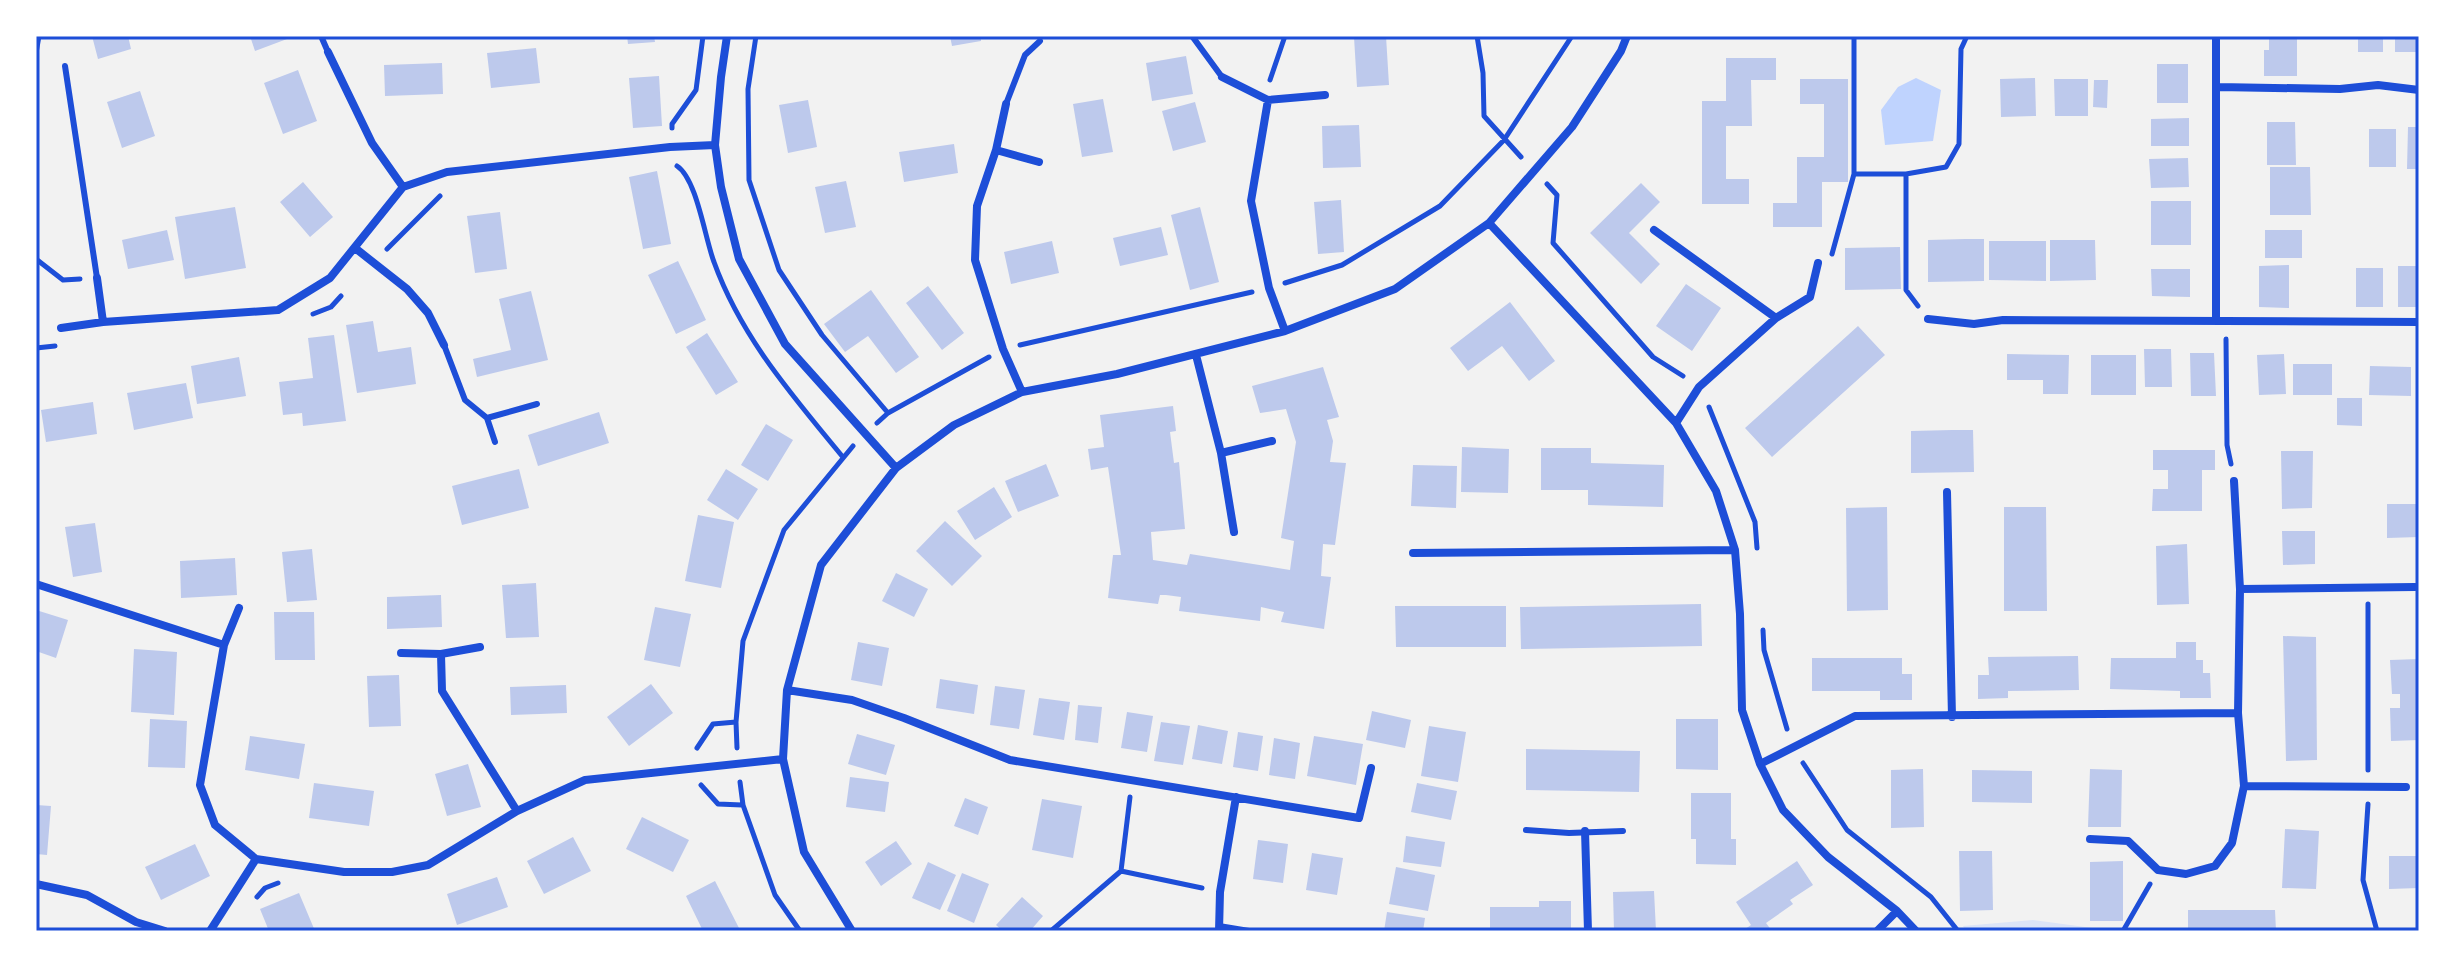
<svg xmlns="http://www.w3.org/2000/svg" width="2455" height="967" viewBox="0 0 2455 967" font-family="Karla,sans-serif">
	<style>
		.green { fill: #dbe4f7 }
		.water { fill: #bfd3fe }
		.building { fill: #bdc9ec }
		.lines { fill: none; stroke-linecap: round; stroke-linejoin: round }
		.path { stroke: #1d4ed8; stroke-width: 5 }
		.service { stroke: #1d4ed8; stroke-width: 6 }
		.minor { stroke: #1d4ed8; stroke-width: 8 }
		.neatline { fill: none; stroke: #1d4ed8; stroke-width: 3 }
	</style>
	<rect width="100%" height="100%" fill="#f2f2f2"/>
	<!-- green -->
	<path class="green" d="M2033 920 2115 931H2116H1966L1963 926Z"/>
	<!-- water -->
	<path class="water" d="M1916 78 1941 90 1933 141 1885 145 1881 110 1898 87Z"/>
	<!-- building -->
	<path class="building" d="M92 36H128L131 49 98 59Z
		M250 36H295L255 51Z
		M627 36H654L655 42 628 44Z
		M950 36H981V41L952 46Z
		M1386 36 1389 85 1357 87 1354 37Z
		M2269 36H2297V76H2264V50H2269Z
		M2358 36H2383V52H2358Z
		M2395 36H2419V52H2395Z
		M536 48 540 83 491 88 487 53Z
		M1186 56 1193 94 1152 101 1146 63Z
		M1726 58H1776V80H1751L1752 126H1726V179H1749V204H1702V101H1726Z
		M442 63 443 94 385 96 384 65Z
		M2157 64H2188V103H2157Z
		M298 70 317 121 283 134 264 83Z
		M659 76 662 126 633 128 629 78Z
		M2035 78 2036 116 2001 117 2000 79Z
		M1800 79H1848V182H1822V227H1773V203H1797V157H1824V104H1800Z
		M2054 79H2088V116H2055Z
		M2094 80H2108L2107 108 2093 107Z
		M140 91 155 136 122 148 107 102Z
		M1103 99 1113 152 1082 157 1073 104Z
		M808 100 817 147 788 153 779 105Z
		M1195 102 1206 142 1173 151 1162 111Z
		M2189 118V146H2151V119Z
		M2267 122H2295L2296 165H2267Z
		M1359 125 1361 167 1323 168 1322 126Z
		M2408 127H2419V169H2407Z
		M2369 129H2396V167H2369Z
		M954 144 958 173 904 182 899 152Z
		M2188 158 2189 187 2151 188 2149 159Z
		M2270 167H2310L2311 215H2270Z
		M657 171 671 244 643 249 629 177Z
		M846 181 856 227 825 233 815 187Z
		M303 182 333 217 310 237 280 202Z
		M1641 183 1660 202 1629 233 1660 264 1641 284 1590 233Z
		M1341 200 1344 252 1318 254 1314 202Z
		M2151 201H2191V245H2151Z
		M235 207 246 268 185 279 175 217Z
		M1200 207 1219 282 1190 290 1171 215Z
		M500 212 507 269 475 273 467 216Z
		M1161 227 1168 255 1120 266 1113 238Z
		M167 230 174 260 128 269 122 240Z
		M2265 230H2302V258H2265Z
		M1965 239H1984V281L1928 282V240Z
		M2050 240H2095L2096 280 2050 281Z
		M1052 241 1059 273 1011 284 1004 252Z
		M1989 241H2046V281L1989 280Z
		M1900 247 1901 289 1845 290V248Z
		M678 261 706 320 676 334 648 275Z
		M2289 265V308L2259 307V266Z
		M2398 266H2419V307H2398Z
		M2356 268H2383V307H2356Z
		M2151 269H2190V297L2152 296Z
		M1686 284 1721 308 1692 351 1656 326Z
		M928 286 964 333 942 350 906 303Z
		M871 290 919 357 896 373 868 336 845 352 824 324Z
		M531 291 548 360 477 377 473 359 511 350 499 299Z
		M1510 302 1555 361 1529 381 1502 346 1468 371 1450 348Z
		M373 321 378 352 411 347 416 384 357 393 346 325Z
		M1858 326 1885 355 1772 457 1745 428Z
		M707 333 738 382 716 395 686 347Z
		M334 335 346 421 303 426 302 413 283 415 279 382 313 378 308 338Z
		M2144 349H2171L2172 387H2145Z
		M2190 353H2214L2216 396H2191Z
		M2007 354 2069 355 2068 394H2043V380H2007Z
		M2284 354 2286 394 2259 395 2257 355Z
		M2091 355H2136V395H2091Z
		M239 357 246 396 197 404 191 366Z
		M2293 364H2332V395H2293Z
		M2370 366 2411 367V396L2369 395Z
		M1323 367 1339 417 1327 420 1333 441 1330 462 1346 463 1335 545 1323 544 1321 576 1331 577 1324 629 1281 622 1284 612 1261 607 1260 621 1179 611 1181 597 1166 595H1160L1158 604 1108 598 1113 555H1121L1108 467 1091 470 1088 449 1104 447 1100 415 1173 406 1176 431 1170 432 1174 463 1179 462 1185 529 1151 532 1153 560 1187 565 1190 554 1290 570 1294 541 1281 538 1296 442 1286 409 1260 413 1252 386Z
		M186 383 193 418 134 430 127 393Z
		M2337 398H2362V426L2337 425Z
		M93 402 97 434 46 442 41 410Z
		M599 412 609 443 538 466 528 435Z
		M766 424 793 440 768 481 741 465Z
		M1952 430H1973L1974 472 1911 473V431Z
		M1462 447 1509 449 1508 493 1461 492Z
		M1541 448H1591V463L1664 465 1663 507 1588 505V490H1541Z
		M2153 450H2215V470H2202V511H2152L2153 489H2168V470H2153Z
		M2281 451H2313L2312 508 2282 509Z
		M1046 464 1059 496 1018 512 1005 481Z
		M1413 465 1457 466 1456 508 1411 506Z
		M519 469 529 508 462 525 452 486Z
		M726 469 758 489 738 520 707 500Z
		M994 487 1012 517 975 540 957 511Z
		M2387 504H2419V537L2387 538Z
		M1887 507 1888 610 1847 611 1846 508Z
		M2004 507H2046L2047 611H2004Z
		M698 515 734 522 721 588 685 581Z
		M945 521 982 556 952 586 916 551Z
		M95 523 102 572 73 577 65 527Z
		M2282 531H2315V564L2283 565Z
		M2187 544 2189 604 2157 605 2156 546Z
		M312 549 317 600 287 602 282 552Z
		M235 558 237 595 181 598 180 561Z
		M896 573 928 589 914 617 882 601Z
		M536 583 539 637 506 638 502 585Z
		M441 595 442 627 387 629V597Z
		M1701 604 1702 646 1521 649 1520 607Z
		M1395 606H1506V647H1396Z
		M655 607 691 614 680 667 644 660Z
		M36 610 68 620 56 658 36 651Z
		M274 612H314L315 660H275Z
		M2283 636 2316 637 2317 760 2286 761Z
		M858 642 889 648 882 686 851 680Z
		M2176 642H2196V660H2203V673H2210L2211 698H2180V691L2110 689 2111 658H2176Z
		M134 649 177 652 174 715 131 712Z
		M2078 656 2079 690 2008 691V698L1978 699V675H1989L1988 657Z
		M1812 658H1902V674H1912V700H1880V691H1812Z
		M2419 659V740L2391 741 2390 708H2400V694H2392L2390 660Z
		M399 675 401 726 369 727 367 676Z
		M940 679 978 685 974 714 936 708Z
		M651 684 673 713 629 746 607 717Z
		M566 685 567 713 511 715 510 687Z
		M995 686 1025 690 1019 729 990 725Z
		M1039 698 1070 702 1064 740 1033 735Z
		M1078 705 1102 707 1098 743 1075 740Z
		M1372 711 1411 720 1405 748 1366 740Z
		M1127 712 1153 716 1147 752 1121 748Z
		M150 719 187 721 185 768 148 767Z
		M1676 719H1718V770L1676 769Z
		M1161 722 1190 726 1183 765 1154 761Z
		M1198 725 1228 731 1222 764 1192 759Z
		M1429 726 1466 732 1458 782 1421 776Z
		M1238 732 1263 736 1258 771 1233 767Z
		M857 734 895 745 886 775 848 764Z
		M250 736 305 744 299 779 245 770Z
		M1314 736 1363 744 1356 785 1307 776Z
		M1274 738 1300 743 1295 779 1269 775Z
		M1526 749 1640 751 1639 792 1526 790Z
		M468 764 481 807 447 816 435 774Z
		M1923 769 1924 827 1891 828V770Z
		M2090 769 2122 770 2121 827H2088Z
		M1972 770 2032 771V803L1972 802Z
		M850 777 889 782 885 812 846 807Z
		M314 783 374 791 369 826 309 818Z
		M1417 783 1457 791 1451 820 1411 812Z
		M1691 793H1731V839H1736V865L1696 864V839H1691Z
		M965 798 988 807 978 835 954 826Z
		M1042 799 1082 806 1073 858 1032 850Z
		M36 805 51 806 47 855 36 854Z
		M642 817 689 840 673 872 626 849Z
		M2285 829 2319 831 2316 889 2282 888Z
		M1406 836 1445 842 1441 867 1403 862Z
		M573 837 591 871 544 894 527 861Z
		M1258 840 1288 844 1283 883 1253 879Z
		M896 841 912 864 881 886 865 862Z
		M195 844 210 876 161 900 145 867Z
		M1959 851H1992L1993 910 1960 911Z
		M1312 853 1343 858 1337 895 1306 890Z
		M2389 856H2419V888L2389 889Z
		M1797 861 1813 885 1790 900 1793 904 1766 923 1772 931H1742L1751 925 1736 902Z
		M2123 861V921H2090V862Z
		M928 862 956 875 940 910 912 898Z
		M1396 867 1435 875 1428 911 1389 904Z
		M962 873 989 884 974 923 947 911Z
		M497 877 508 907 457 925 447 894Z
		M715 881 739 928 733 931H703L686 896Z
		M1654 891 1656 931H1614L1613 892Z
		M299 893 315 931H269L260 909Z
		M1022 897 1043 916 1030 931H1003L996 925Z
		M1539 901H1571V931H1490V907H1539Z
		M2188 910H2275L2276 931H2188Z
		M1387 912 1425 918 1423 931H1384Z"/>
	<g class="lines">
		<!-- path -->
		<path class="path" d="M756 36 748 89 749 180 779 270 822 335 888 413
			M1477 36 1483 73 1484 116 1521 157
			M1854 36V174H1906V290L1918 306
			M36 53 39 36
			M1270 80 1285 36
			M672 128V124L696 90 703 36
			M677 166C697 179 705 239 714 262 741 337 792 395 842 456
			M1906 174 1946 167 1959 144 1961 49 1967 36
			M1547 184 1557 195 1553 243 1653 357 1683 376
			M387 249 440 196
			M1832 254 1854 174
			M36 259 63 280 80 279
			M1285 283 1342 265 1440 206 1504 140 1572 36
			M313 314 331 307 341 296
			M2226 339 2227 445 2231 464
			M1020 345 1252 292
			M36 348 55 346
			M1709 407 1755 522 1757 548
			M877 423 888 413 989 357
			M2368 604V770
			M1763 630 1764 650 1787 729
			M697 748 713 724 736 722
			M737 748 736 722 743 641 784 530 853 446
			M1803 763 1847 830 1931 897 1958 931
			M740 782 743 805 775 895 800 931
			M701 785 718 804 742 805
			M2368 804 2363 880 2377 931
			M1121 871 1202 888
			M257 897 265 888 278 883
			M1051 931 1121 871 1130 797
			M2123 931 2150 884"/>
		<!-- service -->
		<path class="service" d="M321 36 328 52
			M1192 36 1222 77
			M65 66 97 278
			M1006 104 1025 55 1040 41
			M444 345 465 400 487 418 495 442
			M487 418 537 404
			M1526 830 1569 833 1623 831
			M1219 926 1249 931"/>
		<!-- minor -->
		<path class="minor" d="M727 36 721 77 715 145 721 187 739 259 785 344 896 468
			M328 52 372 143 403 187
			M1222 77 1268 100 1325 95
			M2218 87 2340 89 2378 85 2419 90
			M1268 100 1251 201 1269 288 1285 331
			M1006 104 996 150 977 206 975 260 1003 349 1022 392
			M996 150 1039 162
			M1489 223 1676 423 1716 491 1735 550 1740 614 1742 710 1760 764 1783 810 1828 857 1897 911 1916 931
			M1654 230 1776 318
			M355 248 407 289 428 313 444 345
			M97 278 103 322
			M1928 319 1974 324 2003 320 2419 322
			M2216 319V36
			M61 328 103 322 278 310 330 278 403 187 447 172 670 147 715 145
			M1196 355 1221 453 1234 532
			M1676 423 1699 387 1776 318 1810 297 1818 263
			M1221 453 1272 441
			M1947 492 1952 717
			M1413 553 1735 550
			M36 584 224 645 200 785 215 825 256 859 344 872H392L428 865 517 811 585 780 783 759
			M2240 589 2415 587
			M224 645 239 608
			M401 653 441 654 480 647
			M441 654 442 691 517 811
			M787 690 852 700 904 718 1010 760 1359 818 1371 768
			M1760 764 1855 716 2238 713 2240 589 2234 481
			M2244 786 2406 787
			M1585 831 1588 931
			M2090 839 2128 841 2158 870 2186 874 2215 866 2232 843 2244 786 2238 713
			M36 884 87 895 136 922 165 931
			M210 931 256 859
			M852 931 804 852 783 759 787 690 821 565 896 468 954 425 1022 392 1117 374 1285 331 1395 289 1489 223 1572 127 1621 51 1627 36
			M1219 931 1220 892 1236 797
			M1877 931 1897 911"/>
	</g>
	<!-- border -->
	<rect width="2455" height="967" fill="none" stroke="#ffffff" stroke-width="76"/>
	<rect x="38" y="38" width="2379" height="891" class="neatline"/>
</svg>
